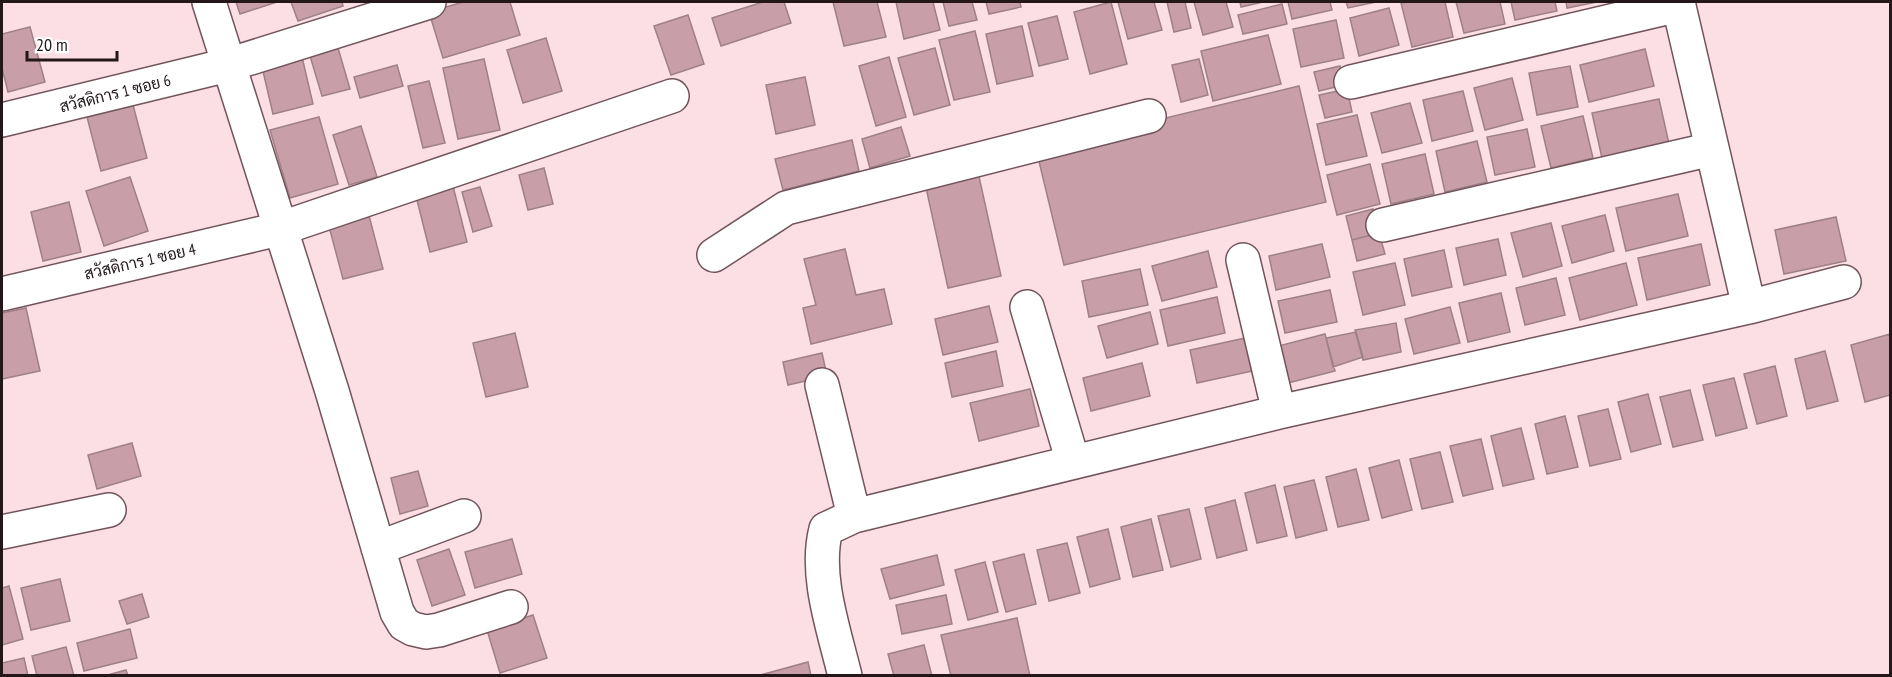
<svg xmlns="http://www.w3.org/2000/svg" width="1892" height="677" viewBox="0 0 1892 677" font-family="'PT Sans Narrow',Sarabun,sans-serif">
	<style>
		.building { fill: #c89fa9; stroke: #9f8088; stroke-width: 1.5 }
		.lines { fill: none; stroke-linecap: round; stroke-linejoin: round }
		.minor-casing { stroke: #72555c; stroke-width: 36 }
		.minor { stroke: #fff; stroke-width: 33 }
		.labels { text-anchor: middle; stroke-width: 5; stroke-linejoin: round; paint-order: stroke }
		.street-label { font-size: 16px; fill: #23171a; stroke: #fff }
	</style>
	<rect width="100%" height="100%" fill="#fbdfe5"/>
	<!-- building -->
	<path class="building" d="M236 2H277L240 14Z
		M291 2H342L343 6 298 21Z
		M463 2H510L520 35 443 58 429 12Z
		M763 2H784L791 23 721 46 712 18Z
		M833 2H877L886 37 844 46Z
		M896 2H933L940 30 904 39Z
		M943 2H972L977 20 949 26Z
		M986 2H1020L1021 7 989 14Z
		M1111 2 1127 64 1090 74 1074 12Z
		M1118 2H1154L1162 30 1128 39Z
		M1167 2H1185L1191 28 1174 32Z
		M1194 2H1226L1233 27 1203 35Z
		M1240 2H1263L1241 7Z
		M1288 2H1330L1332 10 1292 19Z
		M1346 2H1376L1348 8Z
		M1409 2H1445L1453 37 1412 47 1401 3Z
		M1456 2H1500L1505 24 1464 33Z
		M1511 2H1555L1557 11 1515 20Z
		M1566 2H1597L1567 8Z
		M1282 4 1287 24 1243 34 1238 15Z
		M1389 8 1399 45 1359 56 1350 18Z
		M688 15 704 64 671 75 654 26Z
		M1057 16 1068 59 1039 66 1028 23Z
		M1336 20 1344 58 1301 67 1293 29Z
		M1022 26 1033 76 997 84 986 34Z
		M30 27 45 82 8 92 2 68V34Z
		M975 31 990 92 954 100 939 40Z
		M1268 35 1281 84 1213 101 1201 51Z
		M546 38 562 91 523 103 507 50Z
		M338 48 350 89 322 96 310 56Z
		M935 48 950 105 914 115 898 58Z
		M1645 49 1654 86 1589 102 1580 65Z
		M302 57 313 104 273 114 262 67Z
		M889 57 906 117 876 126 859 66Z
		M484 59 500 130 458 139 443 68Z
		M1199 59 1208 95 1181 102 1172 65Z
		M397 65 403 86 360 98 354 77Z
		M1340 66 1344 85 1319 91 1314 72Z
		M1570 66 1578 107 1537 115 1529 73Z
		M805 77 815 125 776 134 766 85Z
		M1512 78 1523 120 1485 130 1474 88Z
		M429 81 445 143 423 148 408 86Z
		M1299 86 1326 202 1064 265 1036 149Z
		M1347 89 1352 112 1325 118 1319 95Z
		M1463 91 1473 131 1432 141 1423 100Z
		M1659 99 1669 144 1602 158 1592 113Z
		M1410 103 1422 143 1382 153 1371 113Z
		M133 105 147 158 101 171 87 117Z
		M1357 115 1367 156 1326 165 1317 124Z
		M1583 116 1593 158 1551 168 1541 126Z
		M319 117 338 184 290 198 270 130Z
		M361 126 377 177 349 185 333 135Z
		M901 127 910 156 870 168 862 139Z
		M1527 129 1535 167 1495 175 1487 137Z
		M852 140 859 171 783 190 775 159Z
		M1477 141 1487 182 1445 192 1436 151Z
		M1425 154 1434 194 1391 204 1382 164Z
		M976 163 1001 276 948 288 923 174Z
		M1370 164 1380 204 1337 215 1327 175Z
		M544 168 553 204 528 210 519 175Z
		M130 177 148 231 104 246 86 191Z
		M453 186 467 242 430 252 416 196Z
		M480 187 492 226 473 232 462 192Z
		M1678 194 1688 236 1626 251 1616 208Z
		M69 202 81 252 43 261 31 212Z
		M367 208 383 269 343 279 327 219Z
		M1373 209 1379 233 1352 240 1346 216Z
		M1605 215 1614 251 1572 263 1562 226Z
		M1836 217 1846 261 1784 274 1775 230Z
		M1551 223 1562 266 1523 277 1511 233Z
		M1379 233 1385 254 1357 261 1352 240Z
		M1498 239 1506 275 1464 285 1456 248Z
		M1322 244 1330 277 1276 290 1269 256Z
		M1701 244 1710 285 1647 300 1638 258Z
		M845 249 856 295 884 289 892 324 811 344 803 308 816 305 804 259Z
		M1444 250 1452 287 1412 296 1404 259Z
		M1208 251 1217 287 1162 301 1152 266Z
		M1395 263 1405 305 1363 315 1353 272Z
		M1626 263 1637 305 1580 320 1569 278Z
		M1140 269 1148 305 1089 317 1082 281Z
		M1556 278 1565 315 1525 325 1516 288Z
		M1330 290 1337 322 1285 333 1278 301Z
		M1501 293 1510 332 1468 342 1459 303Z
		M1217 297 1225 333 1168 346 1160 310Z
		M989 306 998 342 943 355 935 319Z
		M1450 307 1460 343 1414 354 1405 319Z
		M26 308 40 371 2 379V313Z
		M1150 312 1158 344 1107 358 1098 326Z
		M1396 323 1401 352 1363 360 1355 330Z
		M1356 332 1363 357 1333 367 1326 338Z
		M515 333 528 387 486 397 473 343Z
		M1325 334 1335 371 1276 386 1267 349Z
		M1890 334V395L1865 402 1851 345Z
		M1250 337 1257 370 1197 383 1190 350Z
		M996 351 1003 386 952 397 945 363Z
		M1825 351 1838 401 1807 409 1795 359Z
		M822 353 827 376 788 385 783 362Z
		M1142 363 1150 396 1091 411 1083 378Z
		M1775 366 1787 416 1757 424 1744 374Z
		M1734 378 1747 428 1716 436 1703 385Z
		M1030 389 1039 426 979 441 970 403Z
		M1690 390 1703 440 1673 447 1660 397Z
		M1648 394 1661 444 1631 452 1618 402Z
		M1608 409 1621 459 1590 466 1578 416Z
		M1565 416 1578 467 1547 474 1535 424Z
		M1521 428 1534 479 1503 486 1491 436Z
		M1481 439 1493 489 1463 496 1450 446Z
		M132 443 141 476 97 489 88 455Z
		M1440 452 1453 502 1422 509 1410 459Z
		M1399 460 1412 510 1382 518 1369 468Z
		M1356 469 1369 520 1338 527 1326 477Z
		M418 471 428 506 400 514 391 478Z
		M1314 480 1327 530 1296 538 1284 487Z
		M1275 485 1287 536 1257 543 1245 493Z
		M1235 500 1247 550 1217 558 1205 508Z
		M1189 509 1201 559 1171 567 1158 516Z
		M1151 519 1163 570 1133 577 1121 527Z
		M1108 529 1120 579 1090 587 1077 537Z
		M512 539 522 574 475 588 465 552Z
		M1067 543 1080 593 1049 601 1037 550Z
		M449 549 465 595 432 606 417 560Z
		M1024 554 1036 604 1006 612 993 562Z
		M937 555 944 585 890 599 881 569Z
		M985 562 998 612 968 620 955 570Z
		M60 579 70 621 31 630 21 588Z
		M9 586 23 639 2 645V588Z
		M142 594 149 617 127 624 119 601Z
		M946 595 952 624 902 634 896 605Z
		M533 615 547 658 500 673 487 630Z
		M1017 618 1030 676H951L941 635Z
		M130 629 137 658 84 671 77 643Z
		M924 645 932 676H894L888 654Z
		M66 647 74 676H37L32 656Z
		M24 658 28 676H2V663Z
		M808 662 811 676H757Z
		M126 670 128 676H104Z"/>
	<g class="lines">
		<defs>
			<path id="minor" d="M209 2 332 391 397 612 404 624 413 629 426 632 439 630 511 607
				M1678 2 1749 307
				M1351 82 1679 5
				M2 120 228 65 429 2
				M1383 225 1712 149
				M714 255 786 208 1149 116
				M1243 260 1279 412
				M2 294 279 229 672 96
				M1027 307 1073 462
				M822 385 854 516
				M2 532 109 510
				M378 548 464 516
				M845 676C834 630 814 575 826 529L854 516 1279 412 1749 307 1844 282"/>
		</defs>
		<!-- minor casing -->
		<use href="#minor" class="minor-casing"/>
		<!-- minor -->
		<use href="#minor" class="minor"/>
	</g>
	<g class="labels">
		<!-- street labels -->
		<g class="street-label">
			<text transform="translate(115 93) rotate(-14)" y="6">สวัสดิการ 1 ซอย 6</text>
			<text transform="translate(140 261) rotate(-13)" y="6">สวัสดิการ 1 ซอย 4</text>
		</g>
	</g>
	<!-- border -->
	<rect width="1892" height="677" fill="none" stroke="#23171a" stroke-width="6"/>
	<!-- scale -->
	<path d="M27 51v9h90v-9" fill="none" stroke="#23171a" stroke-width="3"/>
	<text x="36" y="51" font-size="18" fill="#23171a" stroke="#ffffff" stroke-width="4.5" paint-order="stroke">20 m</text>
</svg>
